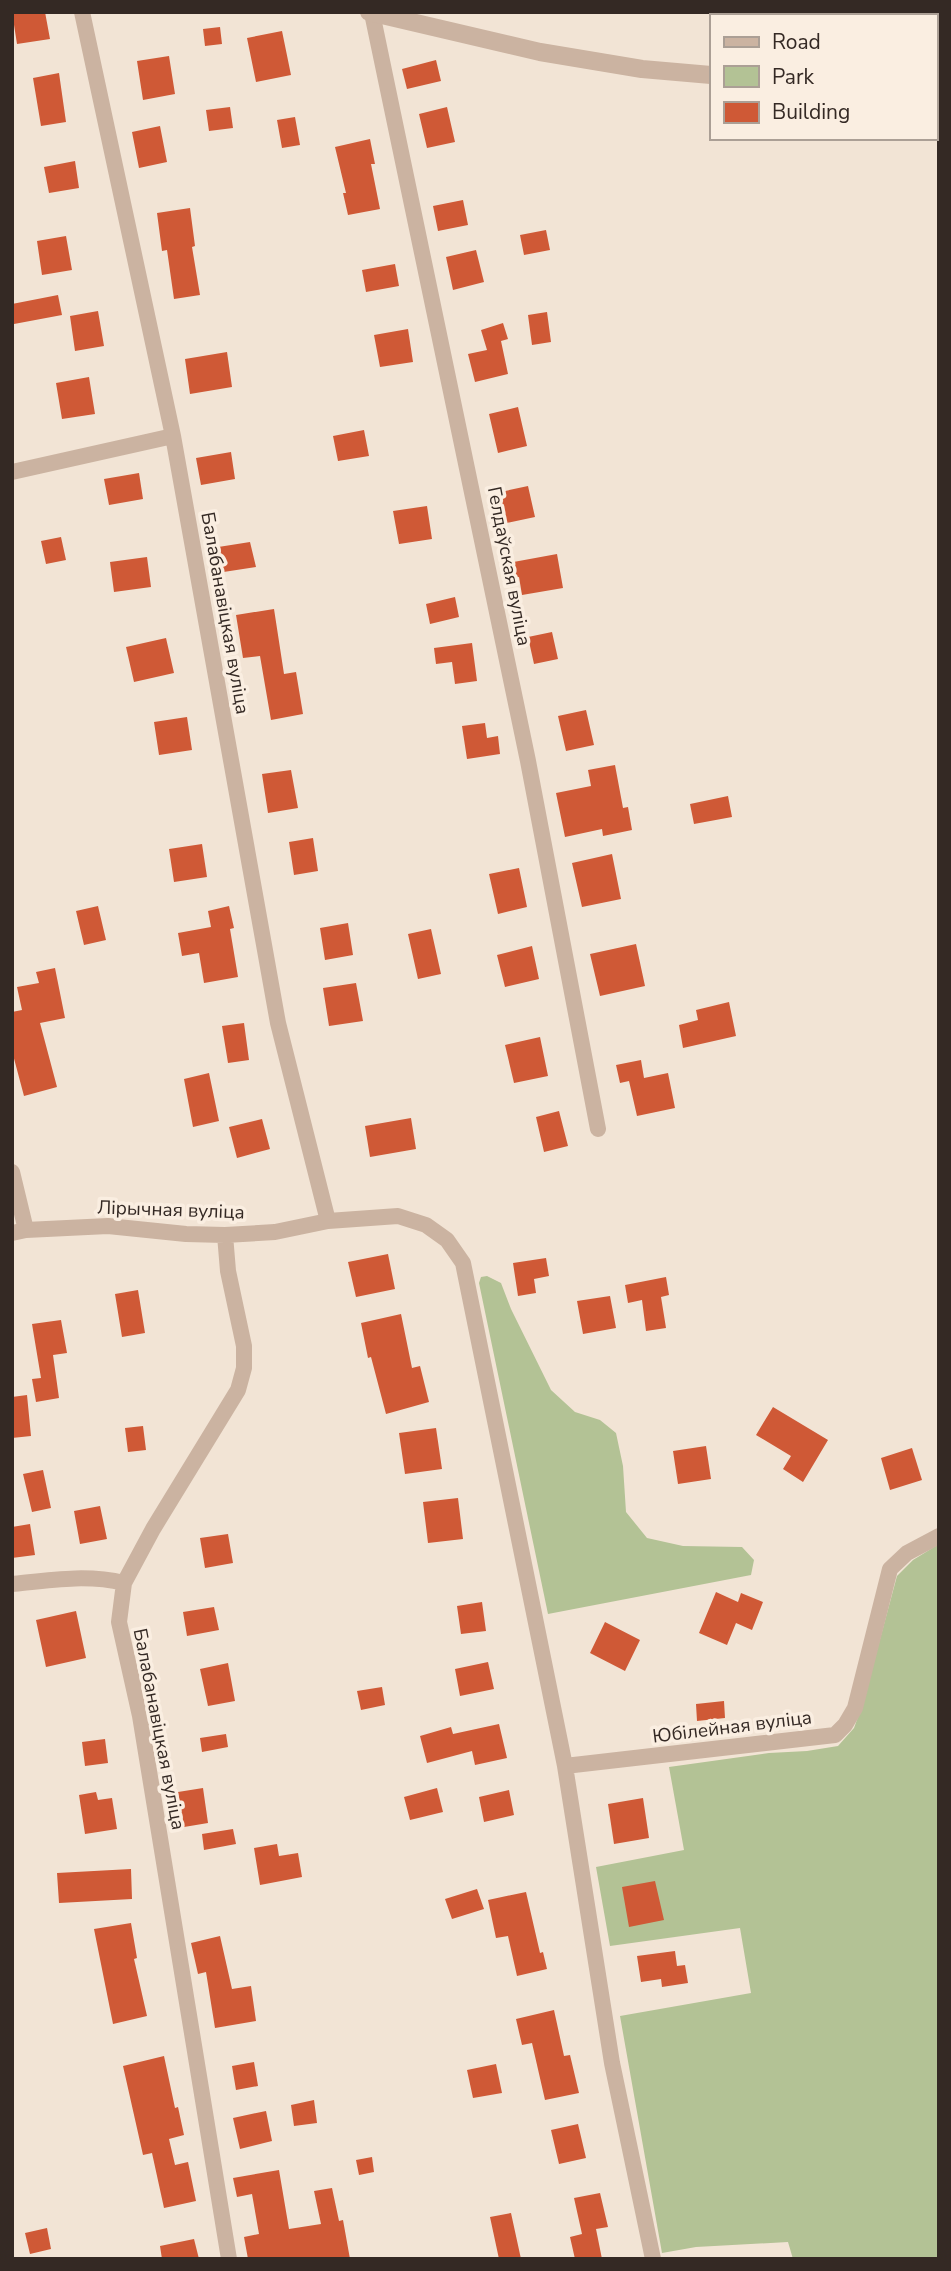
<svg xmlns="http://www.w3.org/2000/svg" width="951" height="2271" viewBox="0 0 951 2271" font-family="'Nunito Sans',sans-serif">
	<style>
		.green { fill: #b3c295 }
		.building { fill: #cf5936 }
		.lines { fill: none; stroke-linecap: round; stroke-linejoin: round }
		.minor { stroke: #cbb3a1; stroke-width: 16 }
		.tertiary { stroke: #cbb3a1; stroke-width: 18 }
		.labels { text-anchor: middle; stroke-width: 7; stroke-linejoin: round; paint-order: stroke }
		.street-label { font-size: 19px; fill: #342924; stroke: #faeee1 }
	</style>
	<rect width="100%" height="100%" fill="#f2e4d5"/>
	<!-- green -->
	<path class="green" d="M487 1276 501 1283 511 1309 551 1390 575 1412 600 1420 616 1433 623 1466 626 1512 647 1538 683 1546 742 1547 754 1560 751 1575 548 1614 479 1283 481 1277Z
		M939 1544V2259H793L788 2242 696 2247 662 2253 620 2016 751 1993 740 1928 610 1946 596 1867 684 1850 669 1767 769 1753 807 1751 838 1746 854 1728 862 1706 897 1576 913 1560Z"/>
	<!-- building -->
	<path class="building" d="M12 12H45L50 39 17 44Z
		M220 27 222 44 205 46 203 29Z
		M282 31 291 75 256 82 247 38Z
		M169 56 175 94 143 100 137 61Z
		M436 60 441 81 407 89 402 69Z
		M59 73 66 122 41 126 33 78Z
		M230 107 233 128 209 131 206 110Z
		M447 107 455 142 427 148 419 114Z
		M295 117 300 145 282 148 277 120Z
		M160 126 167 162 139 168 132 132Z
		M370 139 375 164H371L380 209 348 215 343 193H346L335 147Z
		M75 161 79 188 49 193 44 167Z
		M463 200 468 225 438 231 433 206Z
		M190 208 195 246 192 247 200 295 174 299 167 250 162 251 157 213Z
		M546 230 550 250 524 255 520 235Z
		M66 236 72 270 42 275 37 241Z
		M476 250 484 282 453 290 446 257Z
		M395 264 399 286 366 292 362 270Z
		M58 295 62 315 14 324 12 304Z
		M98 311 104 346 75 351 70 316Z
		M547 312 551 342 532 345 528 315Z
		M503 323 508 339 501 341 508 374 475 382 468 354 487 350 481 330Z
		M408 329 413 362 380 367 374 335Z
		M227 352 232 387 190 394 185 359Z
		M89 377 95 414 62 419 56 383Z
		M518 407 527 446 498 453 489 414Z
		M364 430 369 456 338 461 333 436Z
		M231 452 235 479 201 485 196 458Z
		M139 473 143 499 109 505 104 479Z
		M528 486 535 517 497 525 491 494Z
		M427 506 432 539 399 544 393 511Z
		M61 537 66 560 46 564 41 541Z
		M250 542 256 567 217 573 212 548Z
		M557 554 563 588 522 595 519 577 511 578 508 563Z
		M147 557 151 587 114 592 110 562Z
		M455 597 459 617 430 624 426 604Z
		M274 609 284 674 296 672 303 714 271 720 260 656 243 658 236 615Z
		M552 632 558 659 534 664 528 637Z
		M166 638 174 673 134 682 126 647Z
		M472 643 477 681 455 684 452 662 436 664 434 648Z
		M586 710 594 745 566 751 558 716Z
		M187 717 192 750 159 755 154 722Z
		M485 723 487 738 498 736 500 754 467 759 462 726Z
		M615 765 623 808 628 807 632 830 603 836 602 829 565 837 556 793 591 786 588 770Z
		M291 770 298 808 268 813 262 774Z
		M728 796 732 817 694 824 690 804Z
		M313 838 318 871 294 875 289 842Z
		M202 844 207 877 174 882 169 849Z
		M612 854 621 899 582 907 572 863Z
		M519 868 527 907 498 914 489 874Z
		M98 906 106 940 84 945 76 911Z
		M229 906 234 928 230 929 238 977 204 983 199 953 182 956 178 933 211 927 208 911Z
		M348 923 353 955 325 960 320 928Z
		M431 929 441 974 418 979 408 934Z
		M636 944 645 986 600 996 590 954Z
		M532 946 539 979 505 987 497 955Z
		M55 968 65 1018 40 1023 57 1087 24 1096 12 1051V1012L22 1010 17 987 39 983 36 972Z
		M356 983 363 1021 329 1026 323 988Z
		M729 1002 736 1036 683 1048 679 1025 698 1020 696 1010Z
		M244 1023 249 1060 228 1063 222 1026Z
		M540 1037 548 1076 514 1083 505 1045Z
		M641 1060 644 1078 668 1073 675 1108 637 1116 629 1081 620 1083 616 1065Z
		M209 1073 219 1121 193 1127 184 1079Z
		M559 1111 568 1146 544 1152 536 1117Z
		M411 1118 416 1149 370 1157 365 1126Z
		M262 1119 270 1149 237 1158 229 1127Z
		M388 1254 395 1289 356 1297 348 1262Z
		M546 1258 549 1276 534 1279 536 1293 518 1296 513 1263Z
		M666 1277 669 1295 661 1297 666 1328 646 1331 642 1300 628 1303 625 1285Z
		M138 1290 145 1333 122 1337 115 1294Z
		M610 1296 616 1328 583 1334 577 1301Z
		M401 1314 412 1368 420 1366 429 1402 386 1414 371 1357 368 1358 361 1323Z
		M61 1320 67 1353 53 1355 59 1398 36 1402 32 1379 41 1378 32 1324Z
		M27 1395 31 1436 12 1438V1397Z
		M773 1407 828 1440 803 1482 783 1469 791 1456 756 1435Z
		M143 1426 146 1450 128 1452 125 1428Z
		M436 1428 442 1469 405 1474 399 1433Z
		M706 1446 711 1479 678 1484 673 1451Z
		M912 1448 922 1480 890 1490 881 1458Z
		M43 1470 51 1508 32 1512 23 1474Z
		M458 1498 463 1539 428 1543 423 1502Z
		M100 1506 107 1539 80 1544 74 1511Z
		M30 1524 35 1555 12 1558V1527Z
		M228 1534 233 1563 205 1568 200 1538Z
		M716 1592 738 1602 741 1593 763 1602 752 1630 736 1623 727 1645 699 1633Z
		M482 1602 486 1631 461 1634 457 1606Z
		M214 1607 219 1630 187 1636 183 1612Z
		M76 1611 86 1658 46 1667 36 1620Z
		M605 1622 640 1640 625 1671 590 1653Z
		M488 1662 494 1689 460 1696 455 1669Z
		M228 1663 235 1701 208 1706 200 1669Z
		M382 1687 385 1705 361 1710 357 1691Z
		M724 1701 725 1718 697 1721 696 1704Z
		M499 1724 507 1758 475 1765 472 1751 427 1763 420 1736 451 1727 453 1734Z
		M226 1734 228 1747 202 1752 200 1738Z
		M105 1739 108 1763 85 1766 82 1742Z
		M203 1788 208 1823 184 1827 178 1792Z
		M437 1788 443 1812 410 1820 404 1797Z
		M509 1790 514 1815 484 1822 479 1797Z
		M96 1792 98 1800 112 1798 117 1829 85 1834 79 1795Z
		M643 1798 649 1838 614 1844 608 1804Z
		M233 1829 236 1844 204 1850 202 1834Z
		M277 1844 279 1856 298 1853 302 1877 260 1885 254 1848Z
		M131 1869 132 1899 59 1903 57 1873Z
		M655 1881 664 1920 629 1927 622 1887Z
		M477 1889 484 1909 452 1919 445 1899Z
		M526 1892 540 1953 543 1952 547 1969 517 1976 508 1936 496 1938 488 1900Z
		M131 1923 137 1958 134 1959 147 2016 113 2024 94 1929Z
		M220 1936 232 1989 251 1986 256 2021 215 2028 206 1972 198 1974 191 1943Z
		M675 1951 677 1966 685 1965 688 1983 662 1987 661 1979 641 1982 637 1956Z
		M554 2010 564 2056 570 2055 579 2093 545 2100 532 2043 522 2045 516 2019Z
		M164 2056 175 2108 178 2107 184 2135 169 2139 175 2165 188 2162 196 2201 164 2208 152 2153 143 2155 123 2066Z
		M254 2062 258 2086 236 2090 232 2066Z
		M496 2064 502 2093 473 2098 467 2070Z
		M314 2100 317 2123 294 2126 291 2105Z
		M266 2111 272 2141 240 2149 233 2118Z
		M578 2124 586 2158 559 2164 551 2130Z
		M372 2157 374 2172 359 2175 356 2160Z
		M279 2170 289 2229 321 2224 314 2191 332 2188 339 2221 343 2220 350 2259H248L244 2237 259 2234 252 2194 237 2197 233 2178Z
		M600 2193 608 2227 596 2229 602 2259H575L570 2237 582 2234 574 2198Z
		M511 2213 521 2259H499L490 2217Z
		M47 2228 51 2249 30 2254 25 2233Z
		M194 2239 199 2259H162L160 2246Z"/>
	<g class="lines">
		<!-- minor -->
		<path class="minor" d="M82 12 173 436 278 1023 328 1221
			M372 13 528 761 598 1129
			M12 472 173 436
			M12 1172 26 1230
			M12 1233 26 1230 108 1226 186 1234 225 1235 275 1232 328 1221 398 1216 426 1225 447 1240 463 1263 565 1766 612 2063 653 2259
			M225 1235 228 1271 244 1346V1368L238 1390 153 1529 124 1583 119 1622 140 1716 229 2259
			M12 1584C50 1580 87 1574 124 1583
			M565 1766 835 1735 845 1725 855 1708 890 1569 907 1553 939 1536"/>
		<!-- tertiary -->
		<path class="tertiary" d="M369 12 540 52 642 69 711 75
			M935 95 939 96"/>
	</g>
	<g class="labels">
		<!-- street labels -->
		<g class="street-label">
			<text transform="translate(510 566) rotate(79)" y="7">Гелдаўская вуліца</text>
			<text transform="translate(226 613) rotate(80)" y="7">Балабанавіцкая вуліца</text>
			<text transform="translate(171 1209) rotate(2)" y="7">Лірычная вуліца</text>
			<text transform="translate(732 1726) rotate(-7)" y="7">Юбілейная вуліца</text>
			<text transform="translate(160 1729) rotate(79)" y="7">Балабанавіцкая вуліца</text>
		</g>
	</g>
	<!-- border -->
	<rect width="951" height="2271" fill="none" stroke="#342924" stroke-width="28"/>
	<!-- legend -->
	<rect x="710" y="14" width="228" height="126" fill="#faeee1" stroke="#ab9f95" stroke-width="2"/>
	<rect x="724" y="37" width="35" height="10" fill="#cbb3a1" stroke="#ab9f95" stroke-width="2"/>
	<text x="772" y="49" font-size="21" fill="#342924">Road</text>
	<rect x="724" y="66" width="35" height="21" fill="#b3c295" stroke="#ab9f95" stroke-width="2"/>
	<text x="772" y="84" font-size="21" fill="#342924">Park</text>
	<rect x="724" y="102" width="35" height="21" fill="#cf5936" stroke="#ab9f95" stroke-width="2"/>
	<text x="772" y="119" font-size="21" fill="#342924">Building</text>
</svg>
